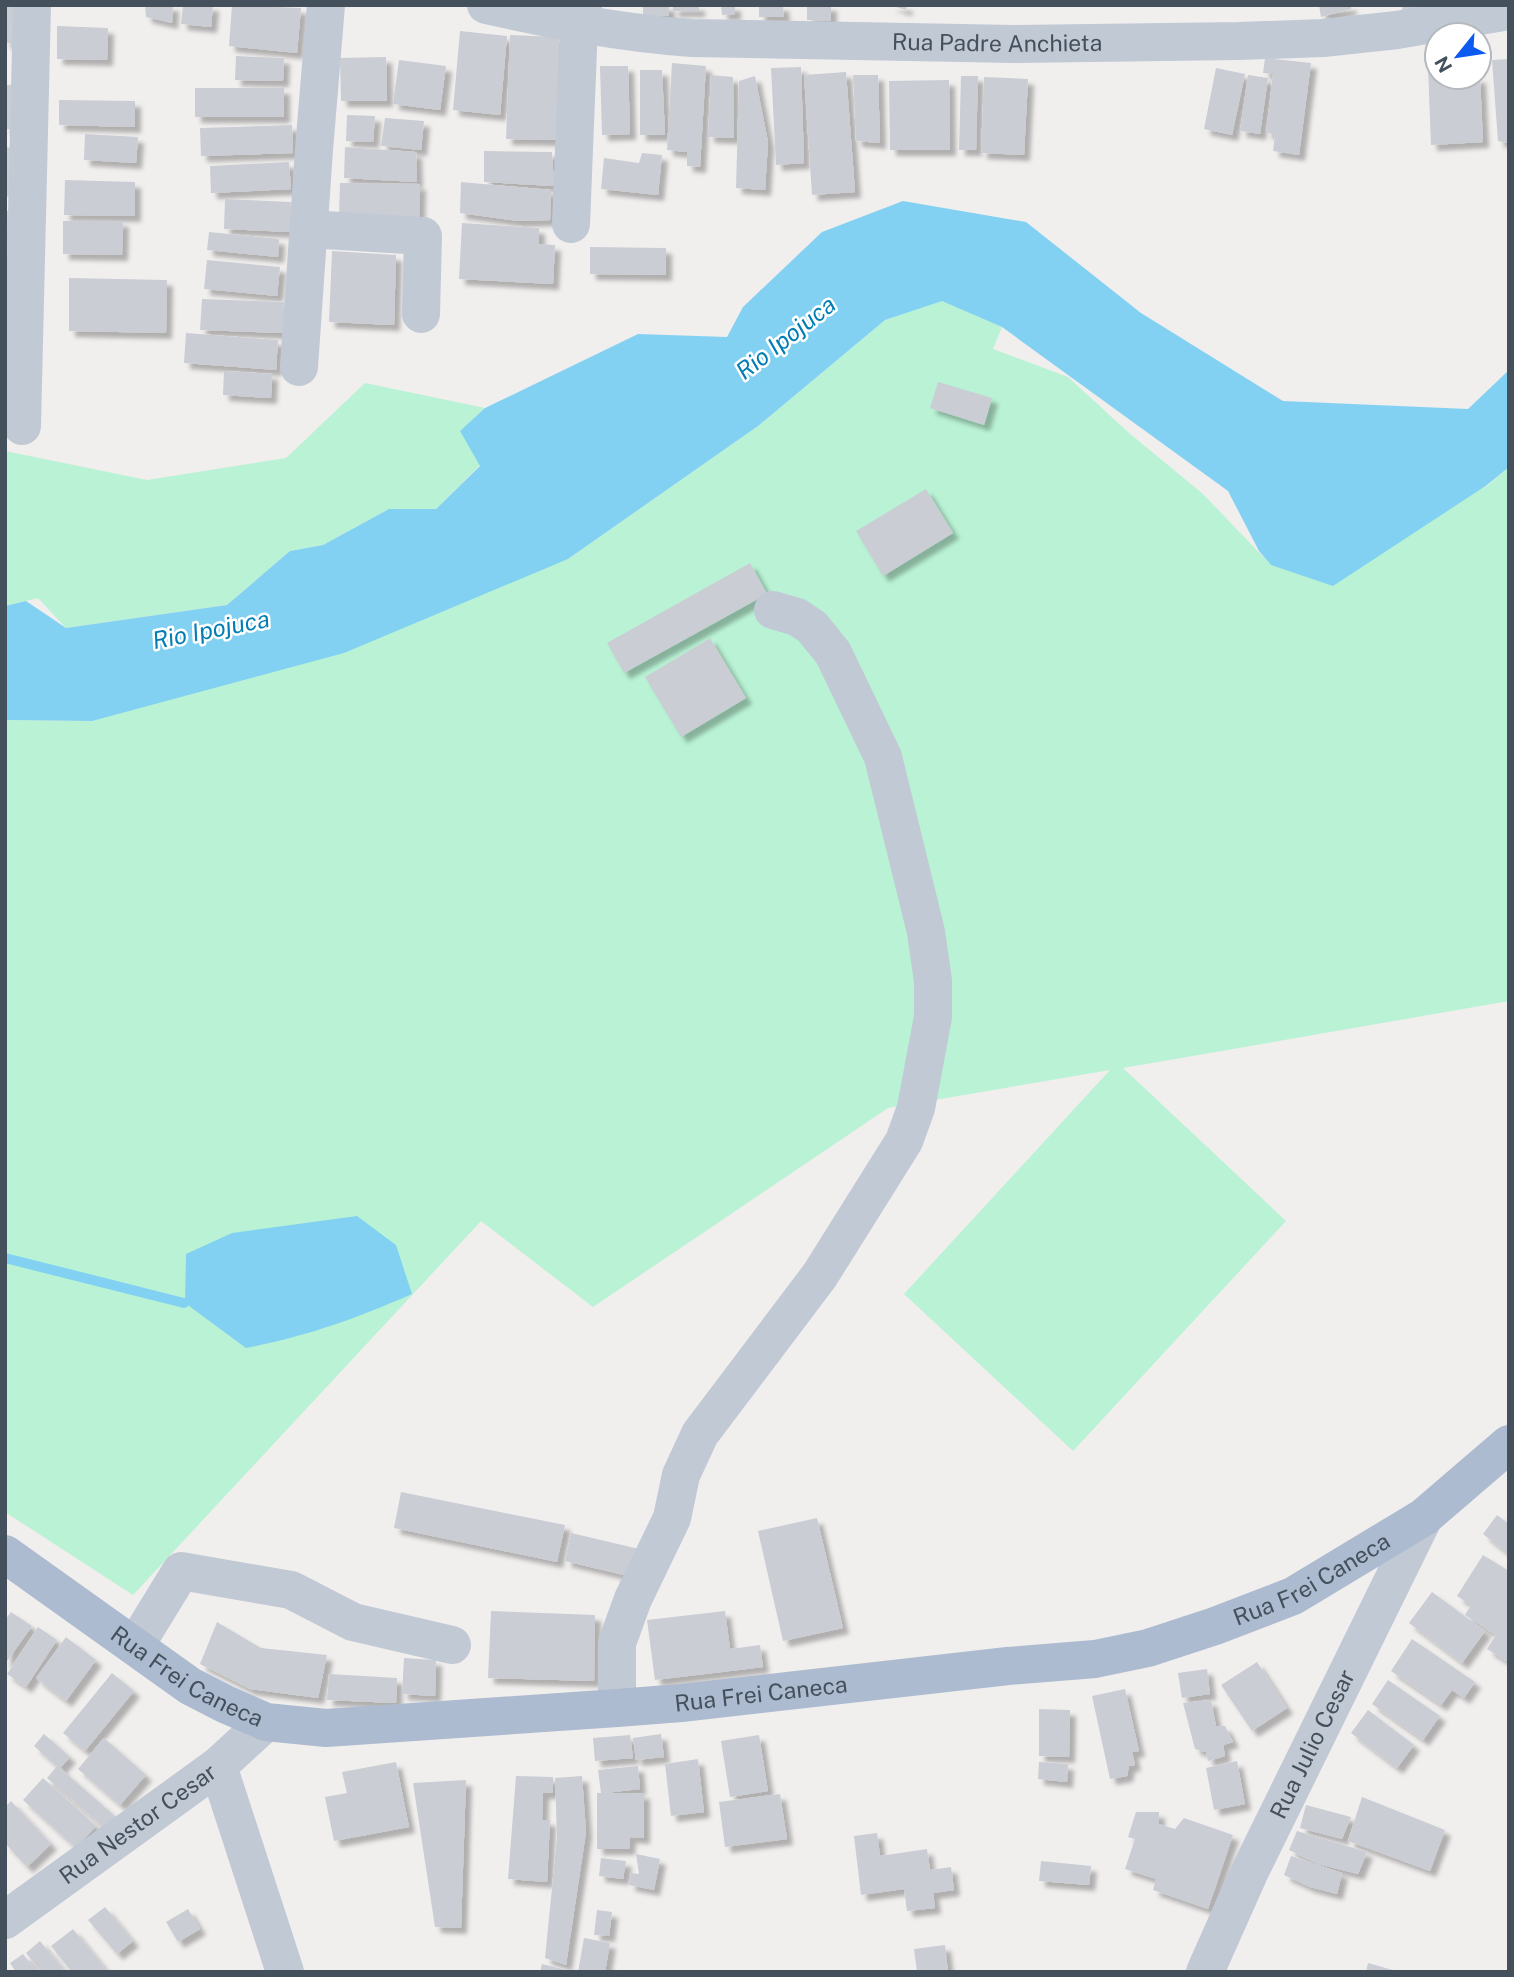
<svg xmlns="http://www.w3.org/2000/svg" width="1514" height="1977" viewBox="0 0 1514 1977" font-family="'Public Sans',sans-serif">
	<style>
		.green { fill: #b9f2d4 }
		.water { fill: #83d1f2 }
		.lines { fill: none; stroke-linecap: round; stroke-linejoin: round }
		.stream { stroke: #83d1f2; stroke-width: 10 }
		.building { fill: #cacdd4; filter: url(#shadow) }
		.minor { stroke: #c1c9d5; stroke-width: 38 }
		.major { stroke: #acbbcf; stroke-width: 38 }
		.labels { text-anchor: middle; stroke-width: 5; stroke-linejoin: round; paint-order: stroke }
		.street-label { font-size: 23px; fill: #45505d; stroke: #fff }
		.water-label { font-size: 24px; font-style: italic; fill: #027eb4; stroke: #fff }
	</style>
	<defs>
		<filter id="shadow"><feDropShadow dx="6" dy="6" stdDeviation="2" flood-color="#0004"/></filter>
	</defs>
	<rect width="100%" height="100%" fill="#f1eeee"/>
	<!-- green -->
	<path class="green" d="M942 300 1002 327 993 349 1068 377 1129 433 1203 494 1271 565 1487 486 1509 467V1001L1123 1068 1286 1221 1073 1451 904 1294 1110 1070 888 1108 593 1307 481 1221 133 1595 5 1512V720L92 721 568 559 758 426 885 320Z
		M365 383 485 408 460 431 480 465 436 509H389L323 545 290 551 227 605 66 628 38 598 5 606V451L147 480 286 458Z"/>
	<!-- water -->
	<path class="water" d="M903 201 1026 222 1141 313 1283 401 1468 409 1509 370V467L1487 485 1333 586 1271 565 1259 551 1228 491 1002 327 942 301 885 320 758 426 568 559 344 653 92 721 5 720V606L26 601 66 628 227 605 290 551 323 545 389 509H436L480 466 460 431 485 408 638 334 727 337 743 307 822 232Z
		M357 1216 396 1245 412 1294C355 1319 307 1336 246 1348L185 1303 186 1254 232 1233Z"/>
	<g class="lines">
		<!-- stream -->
		<path class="stream" d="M5 1258 184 1303"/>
	</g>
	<!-- building -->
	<path class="building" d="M5 5H14L13 43H5Z
		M145 5H173L172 23 146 17Z
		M183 5H213L211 27 181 24Z
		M232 5 301 8 297 53 229 46Z
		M643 5H669V16H643Z
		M673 5H699V11H673Z
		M721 5H735V14L722 15Z
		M759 5H783L784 17H759Z
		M807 5H831V21L807 20Z
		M889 5H907L906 10Z
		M1319 5H1351V9L1321 17Z
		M1402 5H1431L1403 17Z
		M57 26 108 28 107 60 57 59Z
		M460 31 507 36 500 115 453 110Z
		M510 35 559 37 556 140 506 139Z
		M236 56 284 58 283 81 235 80Z
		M386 57 387 101H341L340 58Z
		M1265 58 1311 63 1299 155 1273 151 1275 134 1266 133 1273 74 1263 73Z
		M1509 59V143L1498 141 1492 60Z
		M399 60 446 66 440 110 393 104Z
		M672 63 706 66 700 167 687 166V152L667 150Z
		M600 66H628L630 134 602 135Z
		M801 67 804 163 776 165 771 68Z
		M1437 67V77H1480L1483 142 1431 145 1428 68Z
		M1216 68 1245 74 1232 135 1204 129Z
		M640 70H662L665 135H640Z
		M846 72 855 192 812 195 804 75Z
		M711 75 733 77 734 138 708 137Z
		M853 75H878L880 143 856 141Z
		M1248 75 1268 78 1260 134 1240 131Z
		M755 76 768 142 765 190 736 188 739 81Z
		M961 76H978L976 150H959Z
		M984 77 1028 79 1024 155 981 153Z
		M949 80 950 150H890L889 81Z
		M5 85H14L12 129H5Z
		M195 88H284V117H195Z
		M59 100 135 101V127L59 125Z
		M347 115 375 116 373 142 346 141Z
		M385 118 424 121 421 150 381 146Z
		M292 125 293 153 201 156 200 128Z
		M85 134 138 137 136 163 84 160Z
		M5 147 12 148 9 197 5 196Z
		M345 147 416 152 417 182 344 178Z
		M484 151 552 152 554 186 484 182Z
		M642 153 662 155 658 195 601 189 604 158 639 163Z
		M289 162 291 189 211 193 210 166Z
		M65 180 135 182V216L64 215Z
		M461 182 551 190 550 220 518 221 460 213Z
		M340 183 420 184 419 218 339 217Z
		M225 199 291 202 290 232 224 229Z
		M5 211H13L11 247 5 246Z
		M63 221H123L122 255 63 254Z
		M462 223 539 228V244L555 245 553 284 459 279Z
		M209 232 279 239 278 257 207 250Z
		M590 247 666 248V275L590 274Z
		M332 251 396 255 394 325 329 322Z
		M207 260 280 267 277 296 204 289Z
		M69 278 167 280 166 333 69 331Z
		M202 299 284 302 283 333 200 330Z
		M186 333 278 340 276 370 184 363Z
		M224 371 272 374 271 398 223 395Z
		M938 382 992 398 984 425 930 408Z
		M926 489 953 533 883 576 856 531Z
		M750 563 767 594 624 673 607 643Z
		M710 638 746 698 681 737 645 677Z
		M401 1492 565 1525 557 1562 394 1528Z
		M1497 1515 1509 1524 1507 1553 1483 1534Z
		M817 1518 843 1628 783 1641 758 1531Z
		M571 1533 639 1549 632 1577 565 1561Z
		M1483 1555 1509 1571V1663L1487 1649 1496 1635 1465 1615 1471 1605 1457 1596Z
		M1432 1592 1485 1631 1462 1663 1409 1623Z
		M491 1611 595 1615 594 1681 488 1678Z
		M725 1611 730 1649 760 1645 763 1667 655 1680 647 1620Z
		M11 1612 32 1626 5 1664V1620Z
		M217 1622 261 1648 327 1655 318 1698 250 1689 200 1664Z
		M38 1627 57 1640 26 1687 7 1674Z
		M66 1637 96 1660 66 1701 36 1678Z
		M1412 1639 1475 1682 1464 1698 1452 1690 1441 1705 1391 1671Z
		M404 1658 436 1660 435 1696 402 1694Z
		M1257 1662 1287 1708 1252 1731 1221 1685Z
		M1207 1669 1210 1694 1182 1698 1178 1673Z
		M112 1673 134 1691 85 1751 63 1733Z
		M329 1674 397 1678 396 1703 327 1700Z
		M1388 1680 1440 1716 1423 1740 1372 1704Z
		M1125 1689 1139 1751 1132 1752 1135 1765 1129 1766 1127 1776 1110 1779 1092 1696Z
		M1211 1700 1216 1726H1225L1233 1742 1223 1745 1225 1756 1208 1761 1206 1752 1195 1749 1183 1703Z
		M1039 1709 1070 1710 1069 1757 1039 1756Z
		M1368 1710 1414 1745 1397 1768 1351 1733Z
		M44 1734 70 1757 60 1768 117 1818 107 1830 47 1778 57 1766 34 1746Z
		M661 1734 664 1757 636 1760 633 1738Z
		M630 1735 633 1758 595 1761 593 1738Z
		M759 1735 768 1791 730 1797 721 1741Z
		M104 1738 146 1775 120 1805 78 1769Z
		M698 1759 704 1812 671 1816 665 1764Z
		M1237 1761 1245 1804 1214 1810 1206 1768Z
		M396 1762 409 1827 334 1841 325 1797 347 1793 342 1772Z
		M1039 1762 1068 1764 1067 1782 1038 1779Z
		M638 1766 640 1789 605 1793H644V1838L630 1837 629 1849H597V1793H601L598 1770Z
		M516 1776 553 1777V1793H543L542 1820H550L547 1882 508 1879Z
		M582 1776 586 1832 566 1965 545 1958 557 1838 555 1778Z
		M43 1778 96 1826 76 1848 23 1800Z
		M466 1780 461 1928 435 1927 413 1783Z
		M780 1794 787 1839 725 1847 719 1802Z
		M1362 1797 1445 1830 1430 1871 1348 1841Z
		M11 1801 51 1844 27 1867 5 1843V1807Z
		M1306 1805 1351 1817 1342 1839 1300 1828Z
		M1136 1812H1159V1824L1175 1829 1184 1818 1233 1835 1208 1909 1153 1890 1156 1879 1125 1869 1135 1839 1128 1837Z
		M1297 1831 1367 1852 1358 1874 1318 1864 1289 1850Z
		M877 1833 880 1856 927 1849 930 1870 951 1867 954 1890 933 1893 935 1908 907 1911 904 1889 861 1895 854 1836Z
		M636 1854 660 1859 654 1890 629 1885 631 1873 639 1874Z
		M1291 1856 1342 1873 1337 1894 1310 1887 1284 1875Z
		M601 1858 626 1861 623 1879 599 1876Z
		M1041 1861 1091 1866 1089 1885 1039 1881Z
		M105 1907 133 1941 117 1954 88 1920Z
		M188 1909 200 1929 178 1942 166 1922Z
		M597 1910 612 1912 609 1936 594 1935Z
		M73 1929 108 1972H72L51 1946Z
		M584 1938 610 1943 605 1972H578Z
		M40 1941 65 1972H41L26 1953Z
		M945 1945 948 1972H917L914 1949Z
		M23 1954 37 1972H16L10 1963Z
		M1368 1963 1396 1971V1972H1366Z
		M542 1964 570 1971V1972H540Z"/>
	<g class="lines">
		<!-- minor -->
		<g class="minor">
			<path id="s1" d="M486 5C554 20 621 33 692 38L1014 44 1239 41 1323 38 1397 30 1509 11"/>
			<path d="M571 224 579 25 583 5"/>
			<path d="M308 229 423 236 421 314"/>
			<path d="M299 367 314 150 326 5"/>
			<path d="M22 426 32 5"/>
			<path d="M135 1646 181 1571 291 1590 353 1622 452 1645"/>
			<path d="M617 1708V1643L633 1599 672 1518 681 1475 700 1434 820 1275 904 1141 916 1108 933 1017V981L926 932 883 757 833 653 812 627 797 617 773 610"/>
			<path d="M218 1766 285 1972"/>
			<path id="s2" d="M5 1920 218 1766 266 1722"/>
			<path id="s3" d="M1205 1972 1250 1871 1424 1517"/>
		</g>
		<!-- major -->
		<path class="major" id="s4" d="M5 1554 190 1686 225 1704 266 1722 326 1728 617 1708 681 1703 1008 1666 1095 1659 1148 1648 1215 1626 1293 1596 1424 1517 1509 1444"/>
	</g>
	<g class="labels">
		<!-- street labels -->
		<g class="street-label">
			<text dy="8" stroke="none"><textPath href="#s1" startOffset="514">Rua Padre Anchieta</textPath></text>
			<text dy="8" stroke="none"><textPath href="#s4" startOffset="1376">Rua Frei Caneca</textPath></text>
			<text dy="8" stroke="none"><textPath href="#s4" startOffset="220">Rua Frei Caneca</textPath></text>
			<text dy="8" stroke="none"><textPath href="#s4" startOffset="808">Rua Frei Caneca</textPath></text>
			<text dy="8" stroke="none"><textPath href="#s3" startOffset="252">Rua Julio Cesar</textPath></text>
			<text dy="8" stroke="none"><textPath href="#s2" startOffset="164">Rua Nestor Cesar</textPath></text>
		</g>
		<!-- water labels -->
		<g class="water-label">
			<text transform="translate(786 338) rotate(-38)" y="8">Rio Ipojuca</text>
			<text transform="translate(211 630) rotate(-11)" y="8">Rio Ipojuca</text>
		</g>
	</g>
	<!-- border -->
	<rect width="1514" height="1977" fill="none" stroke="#45505d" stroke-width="14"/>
	<!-- north arrow -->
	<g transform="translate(1458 56) rotate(240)"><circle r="33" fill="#ffffff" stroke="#b5b9be" stroke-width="2"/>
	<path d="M0-5L12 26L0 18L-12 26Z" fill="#0c5aee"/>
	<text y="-10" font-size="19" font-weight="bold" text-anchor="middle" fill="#45505d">N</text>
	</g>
</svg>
